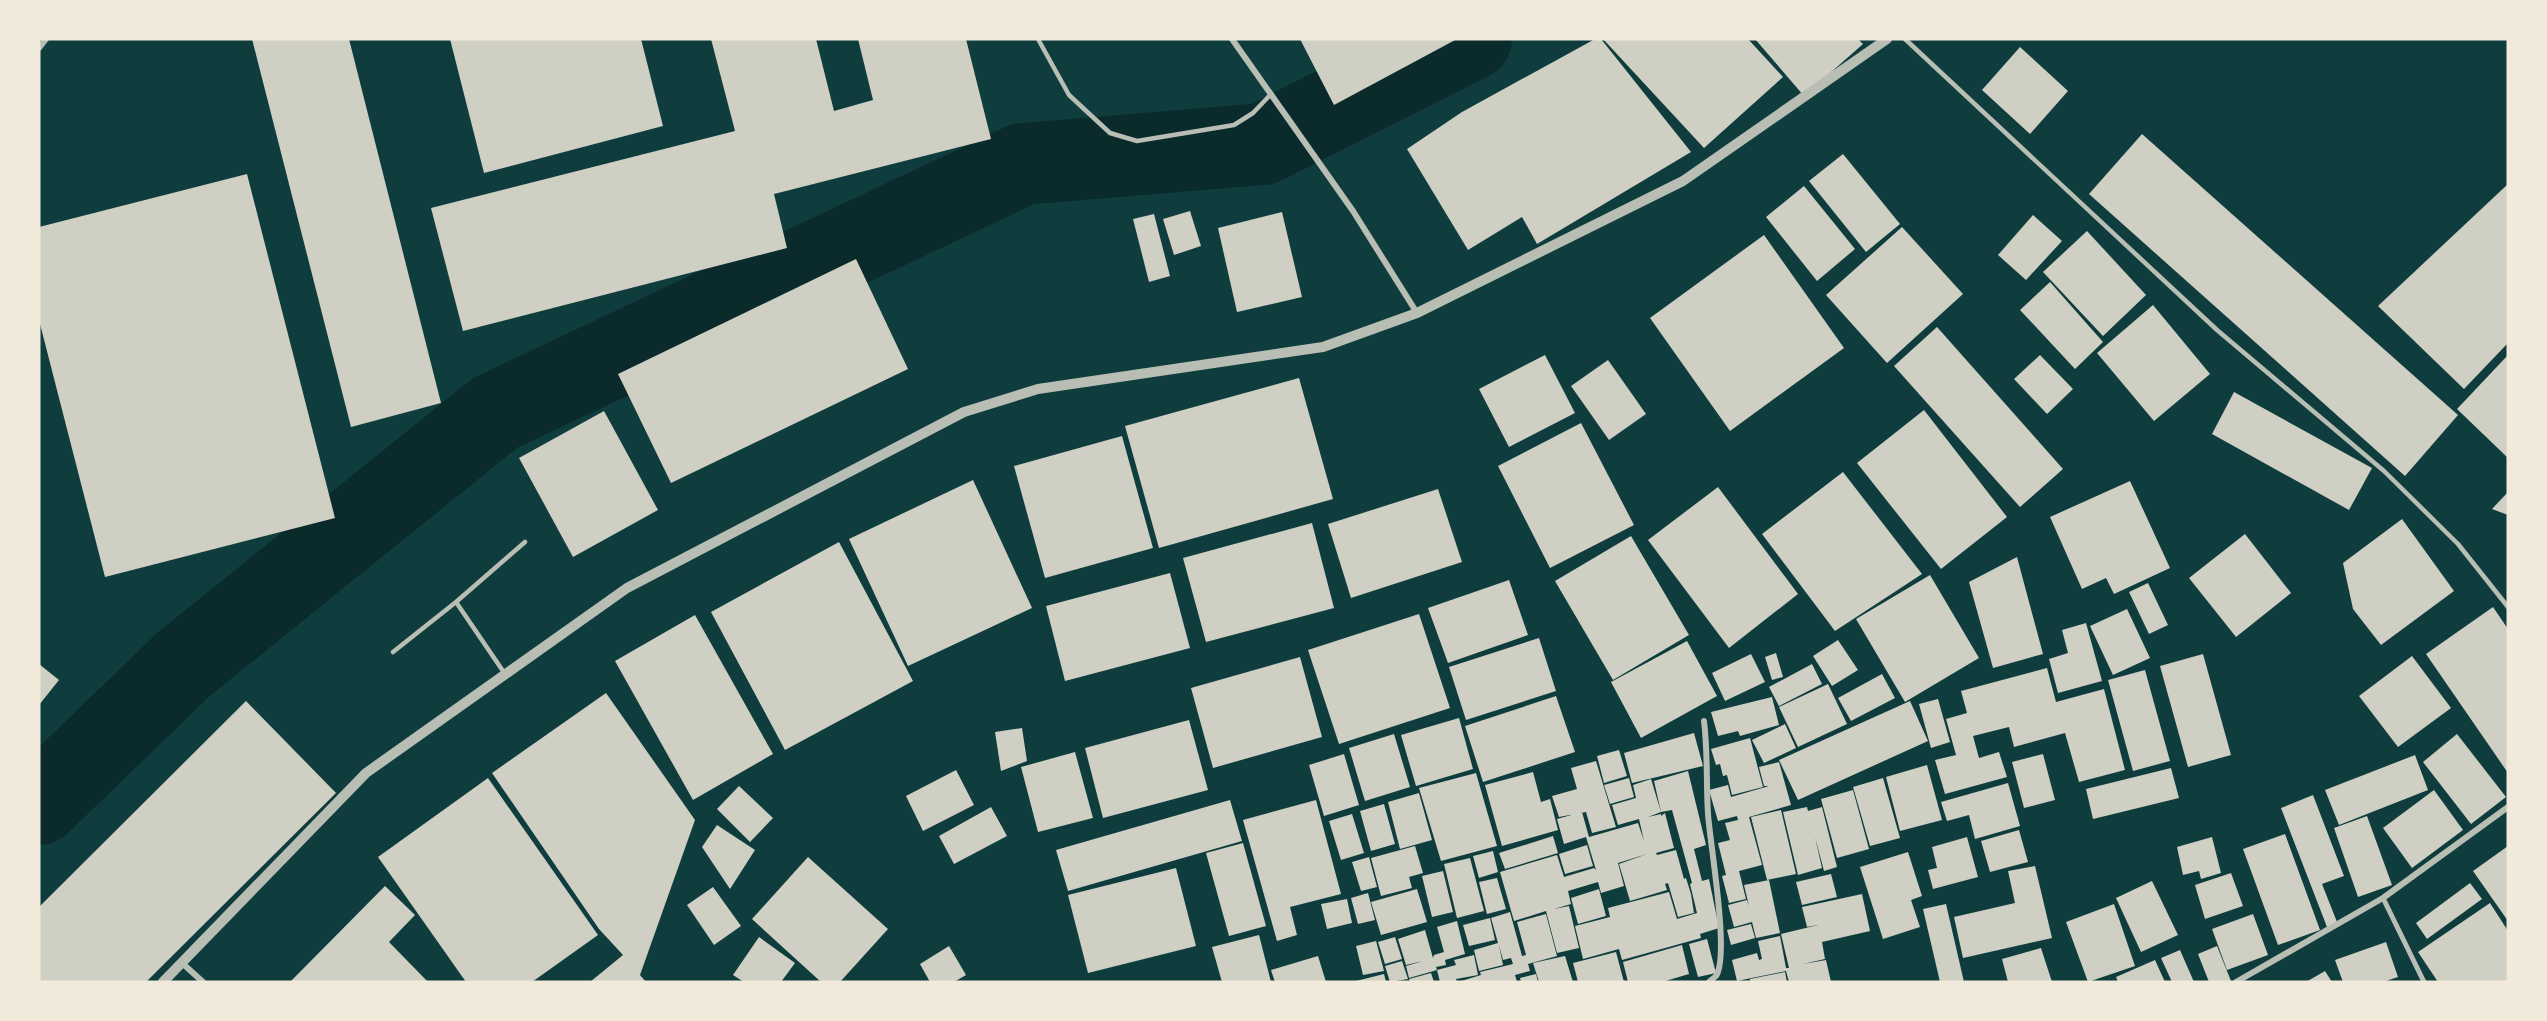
<svg xmlns="http://www.w3.org/2000/svg" width="2547" height="1021" viewBox="0 0 2547 1021" font-family="'Golos Text',sans-serif">
	<style>
		.lines { fill: none; stroke-linecap: round; stroke-linejoin: round }
		.river { stroke: #0a2a2b; stroke-width: 82 }
		.building { fill: #cfcfc3 }
		.service { stroke: #b8beb3; stroke-width: 4.5 }
		.pedestrian { stroke: #b8beb3; stroke-width: 5 }
		.minor { stroke: #b8beb3; stroke-width: 6 }
		.tertiary { stroke: #b8beb3; stroke-width: 10 }
	</style>
	<rect width="100%" height="100%" fill="#0f3d3e"/>
	<g class="lines">
		<!-- river -->
		<path class="river" d="M39 804 184 664 495 413 1023 164 1263 144 1471 39"/>
	</g>
	<!-- building -->
	<path class="building" d="M252 39H349L441 403 351 427Z
		M450 39H641L663 126 484 173Z
		M711 39H816L834 111 873 100 858 39H966L991 139 774 194 787 248 463 331 431 208 735 131Z
		M1300 39H1457L1334 105Z
		M1595 39H1601L1691 152 1537 244 1522 217 1468 250 1407 149 1462 112Z
		M1603 39H1748L1783 77 1704 148Z
		M1755 39H1858L1863 44 1804 96Z
		M2020 47 2068 91 2030 134 1982 90Z
		M2142 134 2458 415 2405 476 2089 194Z
		M1843 154 1900 224 1866 252 1809 181Z
		M247 174 335 518 105 577 39 320V227Z
		M2508 184V343L2464 389 2378 306Z
		M1804 186 1855 249 1817 281 1766 217Z
		M1190 211 1201 246 1174 255 1163 219Z
		M1282 212 1302 297 1237 312 1218 228Z
		M1154 214 1170 276 1149 282 1133 219Z
		M2033 215 2062 241 2026 280 1998 255Z
		M1902 227 1963 294 1887 363 1826 295Z
		M2087 231 2146 295 2103 336 2043 272Z
		M1764 235 1844 348 1730 431 1650 318Z
		M856 259 908 369 671 483 618 374Z
		M2050 282 2103 342 2075 369 2020 310Z
		M2153 305 2210 374 2154 421 2097 353Z
		M1937 327 2063 469 2020 507 1894 366Z
		M1545 355 1575 413 1509 447 1479 389Z
		M2040 355 2073 389 2047 414 2014 379Z
		M2508 355V458L2457 409Z
		M1608 360 1646 414 1609 440 1571 386Z
		M1299 378 1333 499 1159 548 1125 426Z
		M2234 392 2372 468 2349 510 2212 434Z
		M1924 410 2007 517 1941 569 1857 463Z
		M604 411 658 510 573 557 519 458Z
		M1581 423 1634 525 1550 568 1498 466Z
		M1122 436 1153 548 1045 578 1014 466Z
		M1843 472 1922 574 1835 631 1762 534Z
		M973 480 1032 608 908 666 849 539Z
		M2130 481 2170 568 2114 594 2106 578 2082 589 2050 517Z
		M1718 487 1798 594 1729 648 1648 540Z
		M1438 489 1462 562 1351 598 1328 524Z
		M2508 492V515L2492 509Z
		M2402 519 2454 591 2381 645 2353 609 2343 563Z
		M1312 523 1334 608 1206 642 1183 558Z
		M2245 534 2291 593 2236 637 2189 578Z
		M1631 536 1689 635 1613 680 1555 581Z
		M839 542 913 681 785 750 711 612Z
		M2017 557 2043 654 1993 668 1969 582Z
		M1170 573 1190 648 1065 681 1046 606Z
		M1930 575 1979 658 1905 702 1856 619Z
		M1509 580 1528 635 1448 663 1428 608Z
		M2148 583 2168 625 2149 634 2129 592Z
		M2493 607 2508 629V773L2426 654Z
		M2127 609 2150 658 2113 675 2090 626Z
		M1419 614 1450 708 1339 744 1308 650Z
		M695 615 773 754 693 800 615 661Z
		M2086 623 2102 681 2058 693 2049 659 2068 653 2062 630Z
		M1539 638 1556 691 1466 720 1449 667Z
		M1838 640 1858 670 1832 686 1813 656Z
		M1687 641 1717 696 1641 738 1611 682Z
		M1776 653 1783 677 1772 680 1765 657Z
		M1751 654 1765 682 1725 701 1712 673Z
		M2203 654 2231 755 2188 767 2160 666Z
		M2412 656 2451 708 2398 747 2359 696Z
		M1300 657 1322 737 1213 768 1191 688Z
		M39 664 59 680 39 705Z
		M1812 664 1822 684 1779 706 1769 687Z
		M2047 668 2056 702 2104 689 2125 770 2079 782 2065 733 2014 747 2009 727 1973 736 1979 758 1999 752 2007 777 1945 794 1935 760 1956 755 1946 719 1967 713 1961 691Z
		M2145 670 2170 761 2133 771 2108 680Z
		M1882 674 1895 698 1851 721 1838 698Z
		M1828 684 1847 724 1798 747 1779 707Z
		M606 693 695 820 640 975 646 982H590L623 955 599 929 492 773Z
		M1556 696 1575 752 1483 782 1465 726Z
		M1772 697 1779 725 1740 736 1738 731 1718 736 1711 712Z
		M1938 699 1950 742 1931 748 1919 704Z
		M246 701 336 793 146 982H39V907Z
		M1910 701 1928 741 1798 800 1779 760Z
		M1459 718 1473 769 1416 786 1401 735Z
		M1189 720 1208 790 1103 818 1085 748Z
		M1785 724 1796 748 1764 763 1752 740Z
		M1022 728 1027 761 1001 771 995 732Z
		M1694 733 1703 766 1632 783 1624 753Z
		M1394 734 1410 787 1365 801 1349 748Z
		M2457 734 2506 797 2471 824 2423 762Z
		M1750 738 1763 787 1732 795 1727 775 1723 776 1720 764 1716 765 1711 749Z
		M1619 750 1627 776 1604 783 1597 756Z
		M1075 752 1093 818 1038 832 1021 767Z
		M1344 754 1359 805 1324 816 1309 765Z
		M2043 754 2055 800 2024 808 2012 762Z
		M2415 755 2428 790 2339 825 2325 790Z
		M1596 761 1616 827 1592 833 1586 812 1559 817 1552 796 1577 789 1571 768Z
		M1779 762 1791 805 1749 817 1762 865 1739 871 1746 899 1729 903 1722 876 1726 875 1718 843 1730 840 1725 823 1738 820 1737 816 1718 821 1709 790 1728 785 1731 797 1769 786H1764L1759 767Z
		M1927 765 1942 820 1900 831 1886 777Z
		M2171 768 2179 798 2093 819 2086 789Z
		M956 770 974 805 923 831 906 796Z
		M1688 771 1706 845 1694 849 1702 881 1709 879 1719 928 1700 934 1701 938 1622 960 1619 949 1583 959 1575 926 1610 917 1608 908 1669 892 1677 919 1697 913 1690 884 1692 883 1672 810 1661 812 1654 781Z
		M1533 772 1541 802 1550 799 1558 830 1502 846 1485 785Z
		M1476 773 1497 846 1441 861 1419 788Z
		M488 778 598 935 532 982H466L378 857Z
		M1629 778 1634 797 1610 804 1604 785Z
		M1883 778 1900 838 1870 846 1853 787Z
		M1651 779 1661 812 1648 817 1661 814V816L1665 813 1674 848 1656 853 1657 855 1676 850 1684 879 1686 878 1691 894 1694 913 1678 917 1668 883 1665 884 1667 890 1630 901 1619 864 1647 854 1618 863 1624 886 1601 893 1598 882 1568 891 1571 904 1554 909 1569 906 1579 948 1557 953 1546 911 1514 921 1500 872 1557 855 1564 877 1594 868 1596 870 1586 837 1564 844 1557 819 1582 812 1589 837 1638 823 1644 841 1639 819 1618 825 1612 805 1636 798 1633 785Z
		M2008 783 2020 826 1975 839 1969 815 1947 821 1941 802Z
		M739 786 773 818 750 842 717 809Z
		M1853 790 1869 849 1837 858 1821 799Z
		M2434 790 2463 830 2412 868 2383 828Z
		M1419 793 1432 840 1400 849 1388 802Z
		M2313 795 2344 876 2322 884 2337 922 2327 927 2281 808Z
		M1230 800 1242 841 1068 891 1056 850Z
		M1316 800 1341 894 1290 907 1297 935 1277 941 1243 820Z
		M1384 804 1395 844 1371 851 1360 811Z
		M991 807 1007 836 954 864 939 836Z
		M1807 807 1808 811 1822 807 1837 867 1824 871 1815 837 1822 868 1798 875 1783 812Z
		M1781 810 1796 874 1767 880 1751 817Z
		M1352 814 1364 853 1341 860 1329 821Z
		M2367 816 2392 885 2358 897 2334 828Z
		M717 825 755 850 730 889 702 847Z
		M2019 830 2028 862 1990 872 1981 841Z
		M2285 834 2320 930 2278 945 2243 849Z
		M1553 836 1558 853 1505 869 1499 853Z
		M1967 837 1978 877 1933 889 1928 870 1937 868 1932 847Z
		M2212 837 2221 873 2201 879 2199 871 2183 875 2177 847Z
		M1243 843 1266 926 1229 936 1206 853Z
		M1587 845 1593 866 1565 874 1559 854Z
		M1415 846 1423 873 1409 877 1412 888 1381 896 1371 858Z
		M2508 846V921L2473 871Z
		M1493 851 1498 872 1479 878 1473 856Z
		M1908 852 1922 896 1911 900 1920 927 1883 939 1860 867Z
		M808 857 888 929 840 982H821L752 919Z
		M1369 857 1377 887 1361 891 1352 862Z
		M1470 858 1484 911 1457 918 1444 864Z
		M2035 866 2052 938 1963 958 1954 917 2015 903 2008 871Z
		M1176 868 1196 946 1088 973 1068 895Z
		M1443 871 1453 912 1432 917 1422 876Z
		M2231 873 2243 906 2205 919 2195 885Z
		M1831 874 1837 897 1802 905 1796 882Z
		M1497 878 1506 909 1487 914 1479 882Z
		M1769 880 1780 933 1756 938 1752 922 1734 927 1728 905 1747 900 1749 906 1744 885Z
		M2152 881 2178 935 2141 952 2116 898Z
		M2470 883 2482 899 2427 939 2416 923Z
		M385 886 415 915 389 942 428 982H290Z
		M713 887 741 926 714 945 687 905Z
		M1417 889 1427 922 1381 935 1371 902Z
		M1599 889 1606 916 1578 924 1571 898Z
		M1368 893 1375 920 1358 924 1351 898Z
		M1862 894 1870 931 1822 942 1825 959 1803 964 1826 960 1831 982H1789L1786 971 1737 981 1732 960 1757 953 1759 960 1762 959 1758 941 1780 936 1786 968H1789L1781 934 1818 925 1807 927 1802 907Z
		M1347 899 1352 923 1327 929 1321 904Z
		M2490 903 2508 931V982H2438L2418 952Z
		M1946 904 1964 982H1940L1923 909Z
		M2114 904 2135 966 2088 982 2066 922Z
		M1510 912 1522 956 1526 955 1517 922 1546 914 1557 956 1528 964 1530 971 1515 975 1517 982H1458L1481 975 1480 972 1513 964 1511 958 1503 960 1499 945 1503 965 1479 971 1474 950 1498 943 1491 918Z
		M2253 914 2268 955 2227 970 2212 929Z
		M1490 918 1495 940 1469 946 1463 925Z
		M1457 921 1465 954 1445 960 1446 965 1436 967 1437 970 1409 978 1406 966 1423 961 1406 965 1398 939 1425 930 1433 958 1434 955 1444 952 1437 927Z
		M1751 924 1755 938 1731 945 1727 930Z
		M1259 935 1271 982H1222L1212 947Z
		M759 937 795 963 781 982H744L733 975Z
		M1395 937 1402 959 1385 964 1378 942Z
		M1707 939 1716 973 1698 977 1689 944Z
		M1376 941 1384 971 1363 975 1356 946Z
		M2386 942 2398 977 2383 982H2343L2335 960Z
		M1682 945 1689 974 1662 982H1628L1623 962Z
		M949 946 966 975 954 982H930L920 964Z
		M2217 946 2231 981 2229 982H2209L2198 954Z
		M2041 948 2052 982H2008L2002 959Z
		M2180 950 2194 982H2172L2161 958Z
		M1616 952 1624 982H1578L1573 963Z
		M1474 955 1478 975 1456 979 1457 982H1440L1437 970 1456 965 1454 960Z
		M1318 956 1326 982H1275L1271 970Z
		M1565 956 1573 982H1539L1533 963Z
		M2155 960 2165 982H2118L2116 977Z
		M1402 961 1408 979 1390 982 1385 966Z
		M2325 971 2332 982H2306Z
		M1785 972 1787 982H1750V979Z
		M1431 973 1434 982H1410L1409 979Z
		M1384 974 1386 982H1356V981Z
		M1536 974 1538 982H1521L1520 978Z"/>
	<g class="lines">
		<!-- service -->
		<path class="service" d="M1038 39 1069 95 1110 133 1137 141 1234 125 1253 113 1271 94
			M1905 39 2217 330 2384 471 2458 544 2508 607
			M456 602 525 542
			M393 652 456 602 505 674"/>
		<!-- pedestrian -->
		<path class="pedestrian" d="M2383 898 2424 982"/>
		<!-- minor -->
		<path class="minor" d="M1232 39 1353 211 1417 313
			M39 48 46 39
			M1704 721C1708 753 1706 783 1708 814 1710 844 1730 955 1716 976 1714 978 1711 980 1709 982
			M182 963 203 982
			M2236 982 2383 898 2508 807"/>
		<!-- tertiary -->
		<path class="tertiary" d="M163 982 366 773 627 588 964 412 1038 389 1323 347 1417 313 1683 181 1887 39"/>
	</g>
	<!-- border -->
	<rect width="2547" height="1021" fill="none" stroke="#f1e9da" stroke-width="81"/>
</svg>
